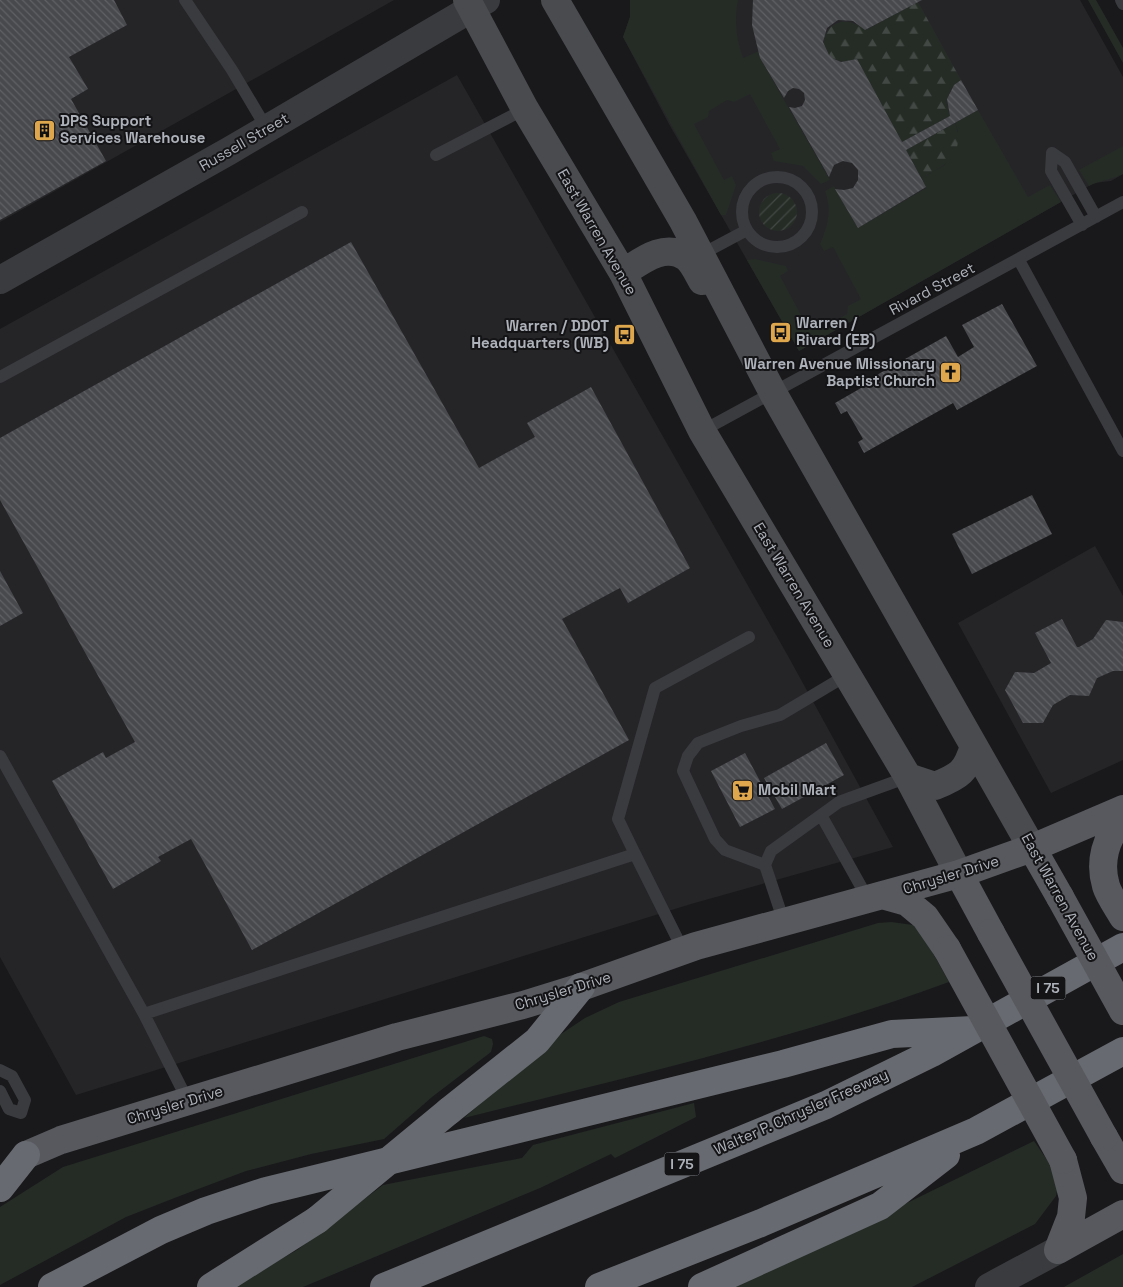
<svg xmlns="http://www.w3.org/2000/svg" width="1123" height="1287" viewBox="0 0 1123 1287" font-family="'Space Grotesk',sans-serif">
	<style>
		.built { fill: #252528 }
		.grass { fill: #252c26 }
		.forest { fill: url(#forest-firs) }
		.garden { fill: url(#garden-furrows) }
		.building { fill: url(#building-back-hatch) }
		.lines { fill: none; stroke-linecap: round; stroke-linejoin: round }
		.service { stroke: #3a3b3f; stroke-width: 12 }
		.tertiary { stroke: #3a3b3f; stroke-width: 28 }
		.secondary { stroke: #494b4f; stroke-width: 28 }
		.primary { stroke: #57595e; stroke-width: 28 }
		.motorway { stroke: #676a70; stroke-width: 28 }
		.primary-bridge { stroke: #57595e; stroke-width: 28 }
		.motorway-bridge { stroke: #676a70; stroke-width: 28 }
		.labels { text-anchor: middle; stroke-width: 4; stroke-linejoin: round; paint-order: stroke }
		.shield { fill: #141416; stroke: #7f8288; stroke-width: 1 }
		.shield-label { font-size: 14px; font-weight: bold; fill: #adb1b9 }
		.poi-label { font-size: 15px; font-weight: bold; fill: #adb1b9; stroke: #141416; text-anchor: start }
		.street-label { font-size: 15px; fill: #adb1b9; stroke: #141416 }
	</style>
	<defs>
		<pattern id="forest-firs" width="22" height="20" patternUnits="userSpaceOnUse" patternTransform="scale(1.25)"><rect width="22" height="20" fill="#252c26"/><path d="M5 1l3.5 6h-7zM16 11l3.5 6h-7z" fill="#424843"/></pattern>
		<pattern id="garden-furrows" width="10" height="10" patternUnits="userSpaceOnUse" patternTransform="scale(1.25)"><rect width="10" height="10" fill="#252c26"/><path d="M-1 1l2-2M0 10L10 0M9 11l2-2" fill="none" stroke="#424843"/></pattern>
		<pattern id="building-back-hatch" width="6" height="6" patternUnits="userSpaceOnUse" patternTransform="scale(1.25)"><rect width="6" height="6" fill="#48494d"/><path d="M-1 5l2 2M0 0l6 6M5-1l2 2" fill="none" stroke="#606165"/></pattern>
	</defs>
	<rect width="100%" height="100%" fill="#19191b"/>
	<!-- built -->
	<path class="built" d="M0 0H394L0 222Z
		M630 0H1080L1123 77V174L1111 181 1094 183 799 351 669 124 623 37 630 17Z
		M457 75 788 656 893 847 691 904 76 1095 0 957V329Z
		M1095 546 1123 596V760L1051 793 958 623Z"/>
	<!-- grass -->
	<path class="grass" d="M630 0H738C734 20 736 39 743 58L759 51 760 58 830 180 821 184 803 166 774 161 771 153 780 149 750 94 734 102 727 100 709 111 708 117 694 124 724 180 732 176 736 185 726 215H721L623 37 630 17Z
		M1088 0H1096L1123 48V63Z
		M978 110 1028 197 1050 185 1061 202 799 351 747 260 755 259 786 266 788 271 780 276 808 328 821 321 830 324 847 314 848 306 861 299 833 247 824 251 820 244C828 226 832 210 825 191L834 186 858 228 926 188 921 178 945 165 958 131 955 123Z
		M1123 146V174C1112 180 1100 180 1089 186L1079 170Z
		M891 922 913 925 923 935 949 982C791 1040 627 1077 464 1118L558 1036 585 1018 619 1002 878 923Z
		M484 1036 492 1039 493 1044 491 1052 432 1097 384 1139 311 1154 246 1171 177 1197 126 1217 0 1285V1207L63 1167Z
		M694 1103 696 1117 615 1158 611 1154 540 1188 303 1287H232L297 1250 383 1185 522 1158 533 1145Z
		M1034 1141 1052 1167 1058 1185 1056 1196 1035 1224 912 1287H735Z
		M1123 1254V1287H1064Z"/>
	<!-- forest -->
	<path class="forest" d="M918 2 961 80C947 89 945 101 950 116L902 142 848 62C805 62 825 0 866 30Z
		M955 123C966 155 946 165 921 178L906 150Z"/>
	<!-- garden -->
	<path class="garden" d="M759 212a19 19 0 1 1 38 0a19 19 0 1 1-38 0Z"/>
	<!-- building -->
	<path class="building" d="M0 0H114L127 25 69 57 88 89 71 99 106 161 0 220Z
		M753 0H922L865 30 853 21 838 20 827 28 823 42 829 55 834 59 841 62 857 59 902 142 950 116 947 99 954 85 961 80 978 110 906 150 926 187 858 228 835 189 844 190 853 188 858 180V170L852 163 843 161 834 165 829 177 789 107 795 108 802 106 805 100 804 93 799 89 793 88 788 91 784 98 760 58 752 25Z
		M351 242 479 468 535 437 527 423 591 387 690 568 628 603 620 588 562 619 629 740 252 950 191 839 158 857 161 861 113 889 52 781 103 752 106 758 135 742 0 500V438Z
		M1002 304 1037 366 957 410 953 403 864 453 858 442 863 439 847 411 841 414 835 403 868 384 866 381 946 336 958 357 974 347 962 325Z
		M1032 495 1052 534 972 574 952 534Z
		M0 571 23 613 0 626Z
		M1062 619 1077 647H1079L1093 639 1106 620 1123 622V671H1113L1097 678 1089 696 1070 695 1053 705 1043 723H1023L1005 690 1015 672 1034 673 1051 663 1035 633Z
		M826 743 844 775 782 809 764 778Z
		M745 753 775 809 740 827 711 771Z"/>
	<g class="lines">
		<!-- service -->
		<path class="service" d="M185 0 232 70 267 129
			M1121 0 1123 4
			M1052 153 1051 171 1082 225
			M1052 153 1065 162 1096 217
			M436 155 525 109
			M742 212a35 35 0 1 1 70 0a35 35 0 1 1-70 0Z
			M700 255 747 230
			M1019 260 1123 451
			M0 377 302 212
			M702 431 1123 202
			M0 756 144 1014 188 1101
			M821 815 868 899
			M635 854 618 819 655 688 749 637
			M765 865 725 850 715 839 683 771 688 756 698 743 741 726 780 715 847 675
			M784 922 765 865 771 851 839 802 908 777
			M144 1014 635 854 684 952
			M0 1070 12 1076 25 1100 21 1113 9 1109 0 1091"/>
		<!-- tertiary -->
		<path class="tertiary" d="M0 280 229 151 486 0
			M989 1287 1058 1250"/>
		<!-- secondary -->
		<path class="secondary" d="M467 0 525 109 623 273 702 431 908 777 959 874
			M555 0 683 221 773 393 1032 848
			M623 273C640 262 665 241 687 258 693 263 698 274 702 281
			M908 777 935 786C960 776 966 772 974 746"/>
		<!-- primary -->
		<path class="primary" d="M1123 821C1105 836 1099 863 1106 886 1109 896 1118 908 1123 917
			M1032 848 1060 897
			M959 874 991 933
			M882 895 907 902 925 917 947 949
			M1104 1137 1123 1170
			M26 1155 61 1140 188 1101 397 1037 523 1005 581 987 696 946 959 874 1032 848 1123 809
			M1058 1250 1071 1217 1073 1198 1063 1160
			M1058 1250 1123 1214"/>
		<!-- motorway -->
		<path class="motorway" d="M449 1111 537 1041 581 987
			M0 1188 26 1155
			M52 1287 161 1230 206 1211 266 1191 783 1064 892 1034 973 1030
			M211 1287 317 1220
			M384 1287 826 1105 932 1053 1123 947
			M599 1287 761 1223 976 1131 1123 1051
			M702 1287 880 1206 946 1155"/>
		<!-- primary-bridge -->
		<path class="primary-bridge" d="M1060 897 1123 1011
			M991 933 1104 1137
			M947 949 1063 1160"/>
		<!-- motorway-bridge -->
		<path class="motorway-bridge" d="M317 1220 449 1111"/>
	</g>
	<!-- icons -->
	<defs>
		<symbol id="building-square" viewBox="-11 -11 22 22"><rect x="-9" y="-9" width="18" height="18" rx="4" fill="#dea74e" stroke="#141416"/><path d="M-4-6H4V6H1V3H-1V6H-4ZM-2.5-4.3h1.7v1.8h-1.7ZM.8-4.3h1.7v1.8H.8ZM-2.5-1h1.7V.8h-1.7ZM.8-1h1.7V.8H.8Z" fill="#111"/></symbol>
		<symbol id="bus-square" viewBox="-11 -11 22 22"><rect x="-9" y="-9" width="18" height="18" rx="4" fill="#dea74e" stroke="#141416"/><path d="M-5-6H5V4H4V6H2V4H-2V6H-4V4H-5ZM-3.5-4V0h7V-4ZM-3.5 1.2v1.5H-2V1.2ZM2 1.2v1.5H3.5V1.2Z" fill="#111"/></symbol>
		<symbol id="church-square" viewBox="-11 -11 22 22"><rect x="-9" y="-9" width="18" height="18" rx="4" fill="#dea74e" stroke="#141416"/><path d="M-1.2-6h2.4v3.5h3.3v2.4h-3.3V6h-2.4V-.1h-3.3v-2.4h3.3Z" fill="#111"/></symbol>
		<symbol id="supermarket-square" viewBox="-11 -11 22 22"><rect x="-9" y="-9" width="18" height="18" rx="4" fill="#dea74e" stroke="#141416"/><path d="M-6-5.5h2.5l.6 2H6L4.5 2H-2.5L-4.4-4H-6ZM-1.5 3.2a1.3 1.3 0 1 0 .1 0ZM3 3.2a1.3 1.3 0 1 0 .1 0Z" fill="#111"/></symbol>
	</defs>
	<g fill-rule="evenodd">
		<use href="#building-square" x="32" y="118" width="25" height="25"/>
		<use href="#bus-square" x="768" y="320" width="25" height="25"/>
		<use href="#bus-square" x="612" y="322" width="25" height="25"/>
		<use href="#church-square" x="938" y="360" width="25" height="25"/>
		<use href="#supermarket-square" x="730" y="778" width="25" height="25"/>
	</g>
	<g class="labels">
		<!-- shield labels -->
		<g class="shield">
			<rect x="1030.5" y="976.5" width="35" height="23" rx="4"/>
			<rect x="664.5" y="1152.5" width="35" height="23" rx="4"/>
		</g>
		<g class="shield-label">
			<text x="1048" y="993">I 75</text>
			<text x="682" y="1169">I 75</text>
		</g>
		<!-- poi labels -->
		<g class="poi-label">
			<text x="60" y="126">DPS Support<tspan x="60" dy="17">Services Warehouse</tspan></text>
			<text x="796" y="328">Warren /<tspan x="796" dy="17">Rivard (EB)</tspan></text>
			<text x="609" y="331" text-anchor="end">Warren / DDOT<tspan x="609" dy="17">Headquarters (WB)</tspan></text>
			<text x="935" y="369" text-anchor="end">Warren Avenue Missionary<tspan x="935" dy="17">Baptist Church</tspan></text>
			<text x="758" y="795">Mobil Mart</text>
		</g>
		<!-- street labels -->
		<g class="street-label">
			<text transform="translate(244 142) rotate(-30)" y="5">Russell Street</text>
			<text transform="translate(597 232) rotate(60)" y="5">East Warren Avenue</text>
			<text transform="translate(932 289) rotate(-28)" y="5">Rivard Street</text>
			<text transform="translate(794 585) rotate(59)" y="5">East Warren Avenue</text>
			<text transform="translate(951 875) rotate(-17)" y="5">Chrysler Drive</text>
			<text transform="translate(1060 897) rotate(61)" y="5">East Warren Avenue</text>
			<text transform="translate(563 991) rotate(-17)" y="5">Chrysler Drive</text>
			<text transform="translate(175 1105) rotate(-17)" y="5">Chrysler Drive</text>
			<text transform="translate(801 1112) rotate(-24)" y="5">Walter P. Chrysler Freeway</text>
		</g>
	</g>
</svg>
